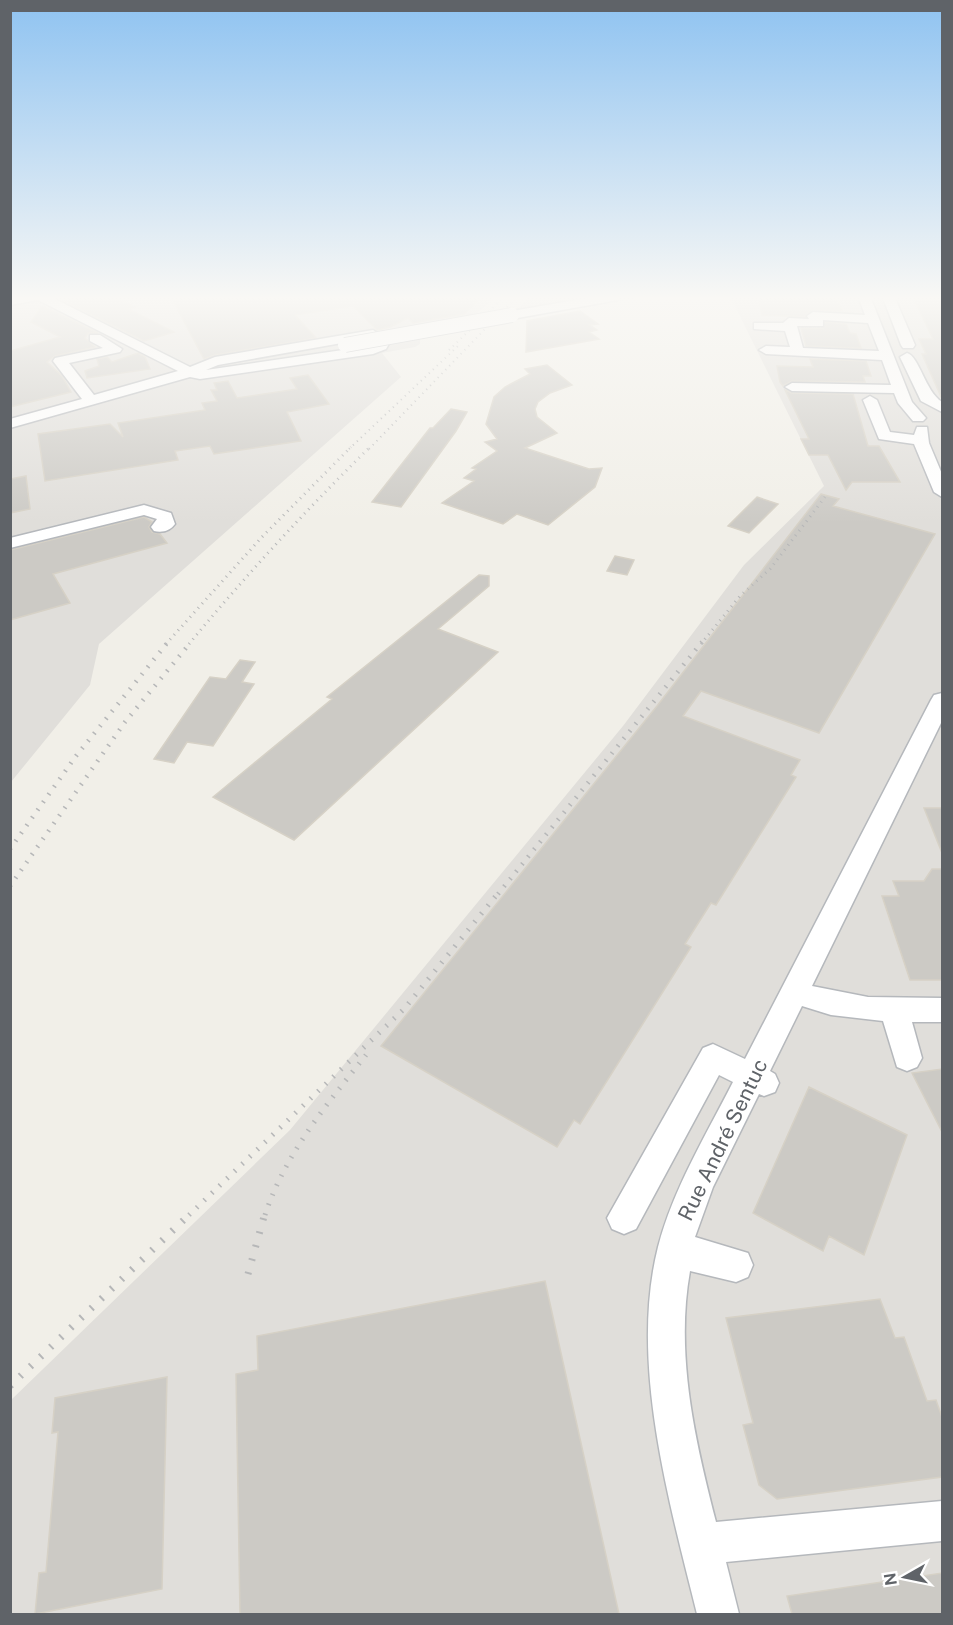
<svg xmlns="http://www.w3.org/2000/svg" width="953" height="1625" viewBox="0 0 953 1625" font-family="'Public Sans',sans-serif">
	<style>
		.industrial { fill: #e0deda }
		.building { fill: #cccac5; stroke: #d6d1c6; stroke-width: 1.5 }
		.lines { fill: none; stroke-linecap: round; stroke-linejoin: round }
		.minor-casing { stroke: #b5b8bc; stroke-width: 3 }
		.minor { fill: #fff; fill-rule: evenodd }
		.rail-far4 { stroke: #b6b7b8; stroke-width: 2; stroke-dasharray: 1 4.5; stroke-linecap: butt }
		.rail-far3 { stroke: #b6b7b8; stroke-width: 3; stroke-dasharray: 1 5; stroke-linecap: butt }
		.rail-far2 { stroke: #b6b7b8; stroke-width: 4.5; stroke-dasharray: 1.5 8; stroke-linecap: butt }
		.rail-far1 { stroke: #b6b7b8; stroke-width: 5; stroke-dasharray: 1.5 9; stroke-linecap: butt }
		.rail { stroke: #b6b7b8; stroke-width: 7; stroke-dasharray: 2 12; stroke-linecap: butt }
		.minor-bridge-casing { stroke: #b5b8bc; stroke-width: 16; stroke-linecap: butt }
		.minor-bridge { stroke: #fff; stroke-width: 14 }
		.labels { text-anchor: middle; stroke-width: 6; stroke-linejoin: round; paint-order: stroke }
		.near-street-label { font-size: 21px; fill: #5f6368; stroke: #fff }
	</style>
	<rect width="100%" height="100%" fill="#f1efe8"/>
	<!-- industrial -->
	<path class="industrial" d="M22 296H495L471 319 420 339V344L415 347 382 353 401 377 99 644 90 685 11 782V303L27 299Z
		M530 296H648L510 320 503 314 520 307Z
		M730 296H942V1614H11V1400L290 1130 623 726 744 565 824 486Z"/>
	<!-- building -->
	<path class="building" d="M72 296H112L135 307 128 309 174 332 144 341 62 300Z
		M180 296H483L464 314 413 323 408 318 390 327 377 330 353 306 295 315 316 338 215 355 204 359 172 299 182 298Z
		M758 296 837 297 842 311 813 310 805 317 762 315Z
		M914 299 942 300V399L922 354H926L919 339H933Z
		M42 306 98 333H88L85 338 95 347 55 356 47 362 62 376 71 392 10 407V351L60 337 31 322Z
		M580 311 598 324 590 325 597 330 589 332 599 339 526 352 527 321Z
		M825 322 846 324 850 333 856 334 861 348 806 346 801 328H823Z
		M138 353 145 357 150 369 87 378 85 371 99 366 97 359 107 357 112 362Z
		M810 359 866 361 871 376H863L865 382 792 381 783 386 780 382 777 366 813 367Z
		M547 365 572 385 550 393 538 402 535 409 537 417 557 433 525 448 589 469 602 468 595 487 548 525 517 514 503 524 442 503 474 481 464 478 476 469 472 468 497 451 485 442 497 439 486 424 494 397 505 387 530 374 525 369Z
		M308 375 329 404 287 412 301 441 214 454 210 446 175 451 178 460 45 481 38 434 110 424 123 437 118 423 205 410 202 403 217 401 211 390H217L214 383 228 381 237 398 297 389 290 378Z
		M785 390 792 393 853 394 868 446H879L900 482H852L846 490 828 455H809L801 439H809Z
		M451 409 467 412 456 431 401 507 372 502 430 428H433Z
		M26 476 30 509 10 513V479Z
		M821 494 839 499 833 506 935 534 819 733 701 691 683 716 800 760 791 775 796 777 716 905 711 903 685 944 691 947 580 1124 574 1120 557 1147 381 1046 657 706Z
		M757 497 778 504 749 533 728 526Z
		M144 517 152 522 149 527 152 532 160 534 167 543 53 574 70 603 10 620V550Z
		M615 556 634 560 627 575 607 571Z
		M479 575 489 576V586L438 629 498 652 294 840 213 797 332 699 327 697Z
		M240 660 255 662 242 682 254 684 213 746 187 742 174 763 154 759 210 677 226 679Z
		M924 808H942V853Z
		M932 869H942V980H910L882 896H899L893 881H924Z
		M942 1069V1132L912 1073Z
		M809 1087 907 1135 864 1255 829 1236 823 1251 753 1213Z
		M545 1281 619 1614H240L236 1374 258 1370 257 1336Z
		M880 1299 895 1338 904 1337 927 1401 936 1400 942 1417V1477L777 1499 759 1485 743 1425 753 1423 726 1318Z
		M167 1377 162 1589 35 1614 39 1573 46 1572 58 1432 52 1433 55 1398Z
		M942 1573V1614H792L787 1596Z"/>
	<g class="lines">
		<defs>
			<path id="minor" d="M18 296H49L190 367 215 357 373 330 390 342 386 349 373 354 200 379 190 377 10 428V419L82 399 53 361 55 358 103 348 90 341V335H100L122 349 120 352 69 363 94 395 178 371 38 300 10 305V297ZM370 338 376 343 370 346 206 370 218 365Z
				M599 296H624L618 300 512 319 506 315 512 311Z
				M858 296H870L912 402 926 418 923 421H913L898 403 894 393 792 391 785 387 792 383 891 385 882 360 766 354 759 350 766 346 790 347 785 331 754 329V323H783L789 318 809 319 807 316 813 312 865 315ZM823 320 868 323 879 351 803 348 797 326H823Z
				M884 296 895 298 915 345 913 348H903L901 345 883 298Z
				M907 353C919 356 925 391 942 402V412L921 401 900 357Z
				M870 396 877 400 890 432 914 435 917 427H927L929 443 942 474V497L934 492 914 444 879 439 863 400Z
				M144 505 171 513 175 524C170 531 162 533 154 531L151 527 157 519 144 515 10 548V538Z
				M942 693V721L812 986 868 997 942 998V1022H912L922 1058 917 1067 907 1071 897 1067 883 1021 831 1015 802 1006 770 1071 775 1074 779 1083 775 1092 764 1096 759 1094 713 1187 695 1237 748 1253 753 1265 748 1277 736 1282 690 1271C675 1354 695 1441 716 1522L942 1501V1541L726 1562 739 1614H697C669 1501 629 1362 658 1247 673 1189 706 1135 733 1082L719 1075 636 1229 624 1234 612 1229 607 1218 703 1048 713 1044 745 1059 931 700 934 695Z"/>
		</defs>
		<!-- minor casing -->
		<use href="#minor" class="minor-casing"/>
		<!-- minor -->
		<use href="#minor" class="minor"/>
		<!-- rail-far4 -->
		<path class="rail-far4" d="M449 350 505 296
			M349 449 458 346
			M369 449 517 296"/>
		<!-- rail-far3 -->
		<path class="rail-far3" d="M166 644 261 538 351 447
			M189 644C246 575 306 510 370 447
			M701 644 740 596 770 569 825 497"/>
		<!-- rail-far2 -->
		<path class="rail-far2" d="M10 849 76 756 168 642
			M10 886 125 722 191 642
			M498 894 702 642"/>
		<!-- rail-far1 -->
		<path class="rail-far1" d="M189 1215 404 1009 499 892
			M265 1215C285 1154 327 1104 366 1055"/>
		<!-- rail -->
		<path class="rail" d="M248 1274 265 1213
			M10 1386 191 1213"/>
		<defs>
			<path id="minor-bridge" d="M345 345 512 315"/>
		</defs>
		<!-- minor-bridge casing -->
		<use href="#minor-bridge" class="minor-bridge-casing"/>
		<!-- minor-bridge -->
		<use href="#minor-bridge" class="minor-bridge"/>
	</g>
	<!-- sky -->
	<linearGradient id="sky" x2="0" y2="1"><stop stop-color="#8fc3f1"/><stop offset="0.57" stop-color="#f9f8f5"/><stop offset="1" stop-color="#f9f8f5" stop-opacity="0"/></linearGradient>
	<rect width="953" height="523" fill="url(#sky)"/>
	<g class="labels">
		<!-- near-street labels -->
		<g class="near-street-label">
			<text transform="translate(723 1140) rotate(-64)" y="7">Rue André Sentuc</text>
		</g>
	</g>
	<!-- border -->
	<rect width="953" height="1625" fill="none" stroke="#5f6368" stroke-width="24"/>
	<!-- north arrow -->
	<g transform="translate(905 1577) rotate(261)" stroke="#ffffff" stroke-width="4.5" paint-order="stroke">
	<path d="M0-4.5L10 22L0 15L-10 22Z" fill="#5f6368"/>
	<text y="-9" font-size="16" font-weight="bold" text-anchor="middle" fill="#5f6368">N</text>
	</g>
</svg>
